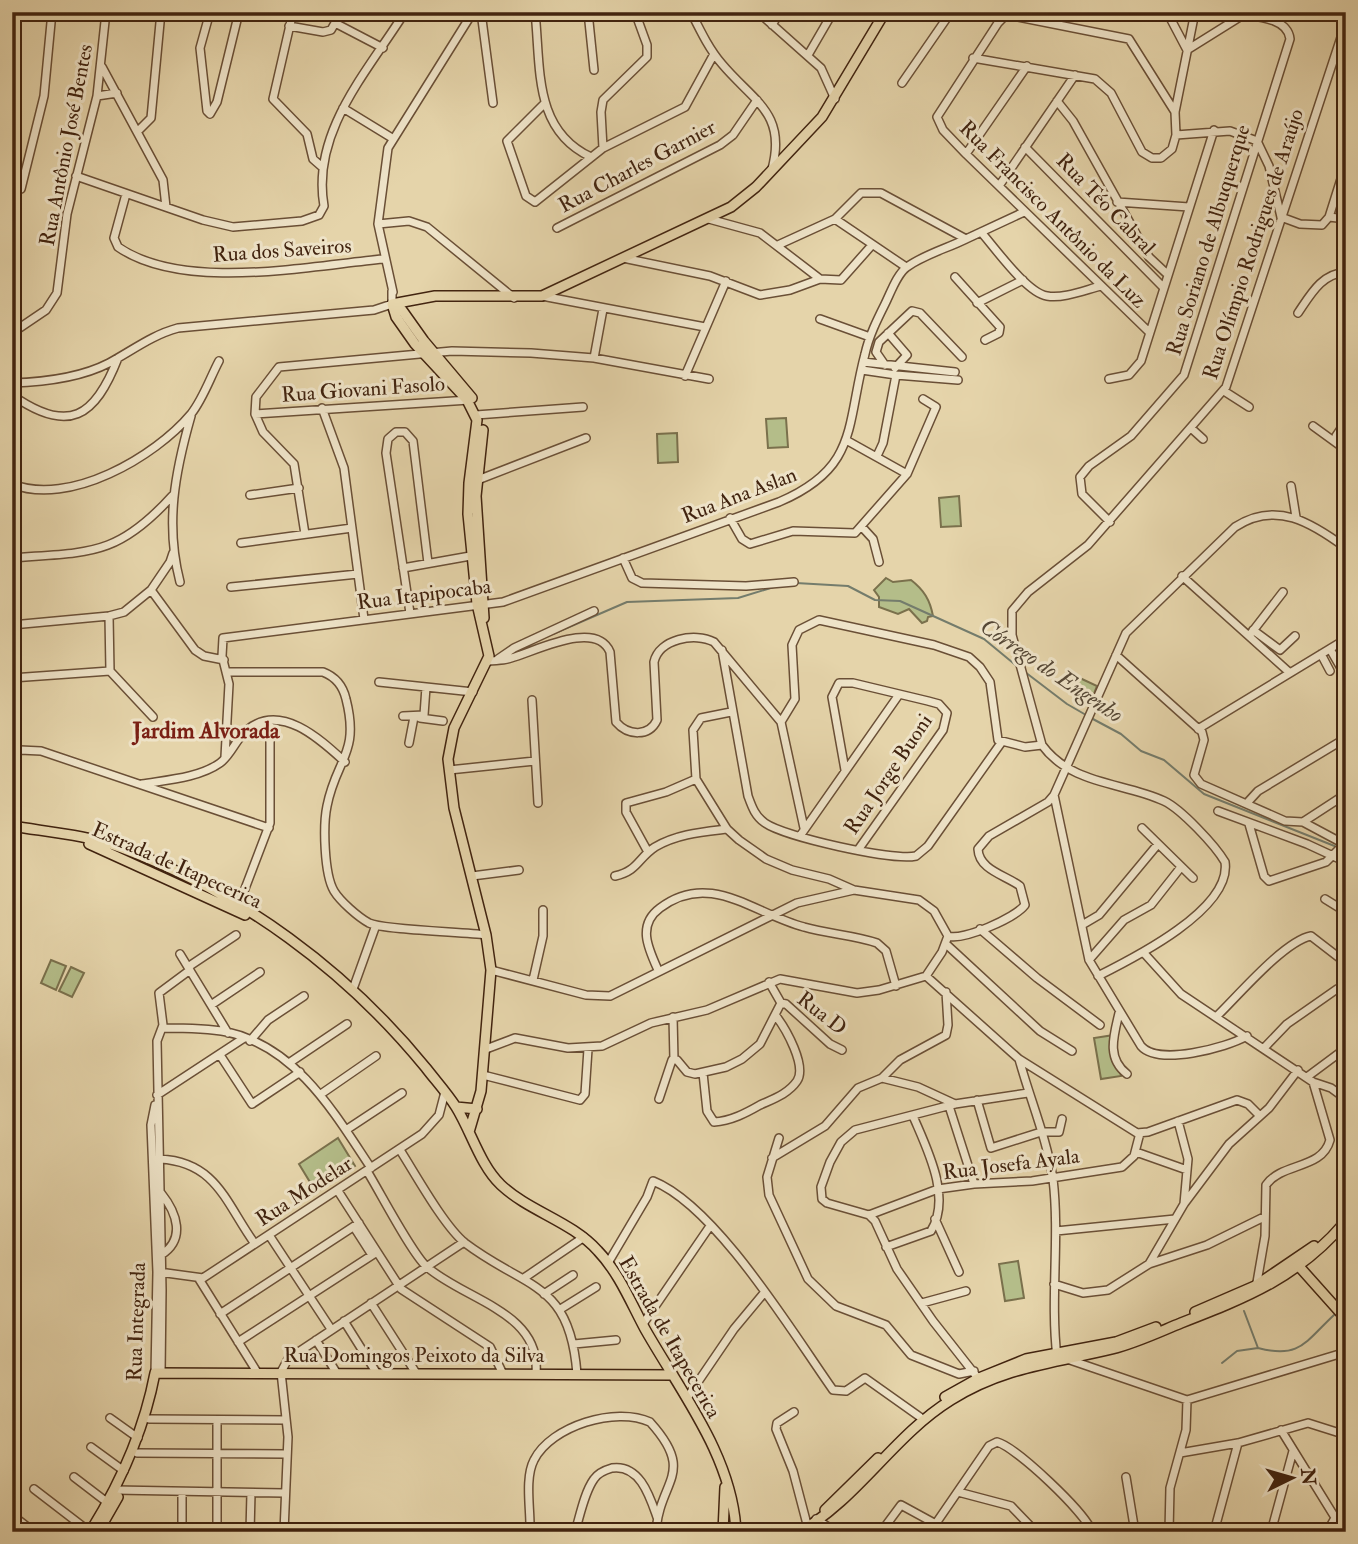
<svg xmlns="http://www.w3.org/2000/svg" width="1358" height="1544" viewBox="0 0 1358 1544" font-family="'IM FELL Double Pica',serif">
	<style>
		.green { fill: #b4bd89; stroke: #7a704c; stroke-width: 2 }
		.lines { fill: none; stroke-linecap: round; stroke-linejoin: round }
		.stream { stroke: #747c6c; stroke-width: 2 }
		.minor-casing { stroke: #6a4f36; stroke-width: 10 }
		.major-casing { stroke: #41230f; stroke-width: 12 }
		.minor { stroke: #eee3c8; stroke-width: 7 }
		.major { stroke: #e5d4aa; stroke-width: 9 }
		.labels { text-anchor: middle; stroke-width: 6; stroke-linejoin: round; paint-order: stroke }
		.street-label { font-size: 21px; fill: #41230f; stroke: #eee3c8 }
		.water-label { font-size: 23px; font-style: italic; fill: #564836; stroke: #eee3c8 }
		.neighbourhood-label { font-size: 23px; font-weight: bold; fill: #7a1f14; stroke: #eee3c8 }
	</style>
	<rect width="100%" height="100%" fill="#e5d4aa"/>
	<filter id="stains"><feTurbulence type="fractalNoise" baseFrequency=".00286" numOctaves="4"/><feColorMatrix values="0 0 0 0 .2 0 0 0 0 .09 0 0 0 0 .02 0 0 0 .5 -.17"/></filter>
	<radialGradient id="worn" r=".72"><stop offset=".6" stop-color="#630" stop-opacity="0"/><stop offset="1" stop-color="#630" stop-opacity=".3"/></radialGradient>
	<!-- green -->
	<path class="green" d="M786 418 788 447 768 448 766 419Z
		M677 433 678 462 658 463 657 434Z
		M959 496 961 526 941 527 939 498Z
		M886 578 893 582 911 580C924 590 930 600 933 616L928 617 927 621 922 623 909 609 898 614 879 607V597L874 590Z
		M1067 672 1097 686 1091 701 1060 687Z
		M51 960 66 966 56 990 41 983Z
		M71 967 84 973 72 997 59 991Z
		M1114 1035 1121 1076 1101 1079 1094 1038Z
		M338 1138 355 1166 316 1192 299 1164Z
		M1018 1261 1024 1298 1005 1301 999 1264Z"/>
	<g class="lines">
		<!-- stream -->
		<path class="stream" d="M796 583 848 586 875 600 900 601 984 639 1018 667
			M553 634 627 602 738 598 774 587
			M1025 672 1067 704 1086 715
			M1091 718 1121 734 1141 751 1164 760 1204 794 1337 847
			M1244 1311 1258 1348C1300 1359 1305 1342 1334 1315
			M1222 1363 1237 1351 1258 1348"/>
		<defs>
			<path id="minor" d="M210 12 200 48 207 111 210 114 217 102 239 12
				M293 12 273 99 307 134 313 159 321 166
				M481 12 493 103
				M535 12C541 68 533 130 591 157
				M588 12 594 70
				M691 12C700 30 709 49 722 64 753 101 787 113 772 169
				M758 12 821 68 835 99
				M772 25 780 12
				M289 26 323 32 331 30 335 23 383 48
				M808 55 833 12
				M973 58 1095 79 1111 93 1142 152 1152 158H1161L1172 149 1176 135 1175 112 1195 12
				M102 67 163 180 166 207
				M902 83 951 12
				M97 96 117 93
				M1057 101 1073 121 1149 257 1166 273
				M545 103 507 141 526 196 535 202 603 148 685 107 714 54
				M343 108 392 138
				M138 131 151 118 161 12
				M1176 135 1230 131 1257 141 1269 166 1281 217
				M1025 147 1162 286
				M603 148 601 112 603 100 647 57V45L635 12
				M966 154 1027 66
				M76 176 203 220 233 227 302 221 319 215 324 206C311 132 368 71 405 12
				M999 186 1075 75
				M21 189 44 96 52 12
				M126 194 114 238 118 247C183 292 308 266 383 259
				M1117 202 1189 207
				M1281 217 1300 224 1322 225 1329 217 1346 163
				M1329 217 1346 219
				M709 219 760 233 820 279
				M835 219 906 267
				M378 224 409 221 427 227 514 298
				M557 228 720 145 733 135 757 100
				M981 232C995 248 1027 293 1047 296 1063 299 1085 290 1101 286
				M778 245 835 219 861 193H881L966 239 1024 212
				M623 258 710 276 760 295 790 290 820 279 841 280 872 245
				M955 277 1000 327 999 333 985 340
				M393 292 378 224 388 148 473 12
				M542 296 705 327
				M977 303 1023 280
				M1298 313C1309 297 1323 271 1346 273
				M820 319 870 337
				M1148 331 966 154 943 130 937 117 998 23 1004 17 1013 16 1129 39 1175 112
				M12 333 46 310 57 293 67 214 97 96 106 12
				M888 333 907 355 895 368
				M594 358 603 309
				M863 362 955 372
				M885 365 876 352 879 342 912 311 920 313 962 357
				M862 370 896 375 883 443 877 456
				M896 375 958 380
				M685 376 726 281
				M1109 379 1129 375 1141 361 1214 130
				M12 383C45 382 80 378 109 363 133 350 152 335 178 328L374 310 392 304V291
				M1224 391 1249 407
				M12 395C69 435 95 417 118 358
				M322 408 344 468 364 619
				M255 414 469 400
				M476 415 583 407
				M1313 426 1346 450
				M1192 429 1203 439
				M846 440 907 474 936 407 923 399
				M1338 443 1336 436 1346 421
				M475 481 586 438
				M12 484C69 507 155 457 191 414 203 399 210 378 219 361
				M1291 486 1296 517
				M250 495 299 488
				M730 518 742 539 750 544 793 531 855 533 907 474
				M1110 522 1082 494 1080 477 1089 466 1131 436 1184 375 1290 39C1288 19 1260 17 1243 15L1187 50 1167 12
				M862 527 873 539 879 562
				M305 534 294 464 263 432 255 414 256 397 279 367 452 351 531 353 594 358 709 379
				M241 543 352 528
				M12 558C89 552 117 557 172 496
				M623 558 632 578 642 583 746 586 794 582
				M403 568 476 555
				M1182 576 1290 673
				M180 582C165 524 175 472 191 416
				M231 587 358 574
				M151 590 195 650 204 656 224 660
				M410 613 386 453 388 439 396 432H405L413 441 428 563
				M109 616 110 671 153 717
				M12 625 109 616 124 612 151 590 170 562 173 553
				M1253 630 1280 650 1295 636
				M1249 636 1283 592
				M1330 649 1341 668
				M722 650 748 796C752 807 755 816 765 823 785 837 892 861 916 856L928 846 1001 743
				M1321 654 1330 671
				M1116 655 1202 732 1204 740 1194 775 1201 784 1285 821 1303 822 1346 845
				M498 659 514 648 594 611
				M489 661C496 660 504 661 511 658 534 652 596 619 610 652L616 722C628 736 649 737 657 720L654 662C659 639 695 632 714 642L781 722 795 699 792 645 799 630 819 620 934 645 969 657 980 667 990 682 998 740 1025 747 1042 745
				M226 672H323C336 677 343 686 346 699 360 754 336 759 327 806 323 825 324 874 334 891 340 901 358 917 369 923 383 930 464 932 486 935
				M12 678 110 671
				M379 682 473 692
				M532 700 538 803
				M403 716 424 715 426 687
				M420 718 443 721
				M781 722 804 828
				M1198 729 1346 639
				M409 743 414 717
				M12 754 20 750 41 751 269 828
				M225 757 229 684 222 656 223 638 503 602 779 502C859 468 846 425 865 354 869 336 877 320 885 304 891 292 897 274 907 267 923 255 948 248 966 239
				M449 770 535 761
				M845 770 832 697 839 683H853L928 701 939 704 947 713 943 730 858 850
				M142 784C166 780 199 778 220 763 231 755 236 739 247 730 281 702 321 740 345 762
				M1054 795 1089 960 1141 1046C1158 1066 1226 1048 1247 1036
				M1247 803 1258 791 1346 738
				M1218 811 1307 844 1346 862
				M1303 822 1346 794
				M1249 824 1264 876 1269 881 1326 862 1345 843
				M1142 828 1193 878
				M800 836 898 696
				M648 852 626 812V803L666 792 696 779
				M472 876 519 870
				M615 876C638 871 638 858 655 847 677 834 702 832 727 829
				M1325 899 1346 912
				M238 907 270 823V721
				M1082 925 1099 915 1158 844
				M980 929 1037 978 1100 1025
				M948 936C963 941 1015 918 1025 905L1020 886C1005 875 979 870 978 849L989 836 1048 802 1054 795 1126 633 1235 527C1276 500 1312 523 1346 548
				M946 944 1040 1031 1072 1051
				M1143 952 1181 994 1313 1082 1331 1088 1346 1099
				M180 954 228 1033
				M1089 960 1124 920 1151 905 1181 867
				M188 967 236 935
				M491 970 586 995 610 996 797 903 854 890
				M658 970C648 948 637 925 660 908 710 870 754 914 804 927 828 934 854 935 877 943L886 951 896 986
				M926 976 1019 1059 1137 1133 1148 1132 1237 1100 1248 1104 1260 1116
				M1098 976C1134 958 1232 909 1225 862 1215 845 1181 809 1164 801 1123 782 1071 785 1042 745L1012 635V611L1028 592 1088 545 1226 387 1346 22
				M533 980 543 936V910
				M353 989 376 925
				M781 1003 786 1004 830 1044 842 1050
				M211 1005 260 972
				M1119 1013C1114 1035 1106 1058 1127 1074
				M673 1017 674 1060
				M1216 1017C1237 997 1284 941 1311 936L1346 963
				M163 1028C184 1028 206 1028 227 1032 297 1047 335 1114 371 1168
				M250 1041 268 1020 304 996
				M1265 1047 1287 1024 1337 989
				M486 1049 515 1038 568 1048 602 1046 651 1023 707 1010 780 979 857 993 879 990 926 976 942 952 948 936 934 911 919 900 854 890 829 879 792 870 766 859 739 840 727 829 696 779 693 730 701 718 731 712
				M220 1055 252 1104 300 1072
				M1019 1059C1030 1099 1047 1139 1053 1179 1060 1238 1050 1298 1057 1357
				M289 1063 347 1024
				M703 1073 707 1111 714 1122C731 1121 746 1113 760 1105 773 1099 788 1094 797 1081 807 1066 786 1029 776 1016
				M483 1075 580 1100 585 1094 588 1049
				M1307 1077 1346 1048
				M882 1078 918 1087 955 1104
				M321 1094 376 1056
				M157 1095 244 1038
				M659 1099 672 1060H677L687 1072 695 1074 726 1067 742 1059 760 1044 781 1003 769 982
				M977 1100 991 1148 1041 1132H1059L1062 1119
				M949 1106 974 1184
				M1178 1121 1188 1159 1184 1204
				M346 1130 402 1093
				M779 1138 767 1177 769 1195 808 1279 836 1306 886 1325 911 1355 959 1374 974 1371
				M400 1150C416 1175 444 1226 465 1243 527 1290 570 1281 577 1374
				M1136 1152 1187 1170
				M772 1158 825 1126 858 1088 882 1078 900 1060 946 1035 948 1025 946 992
				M160 1159C217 1162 226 1204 255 1244
				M367 1171C380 1192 412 1254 427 1267 465 1300 541 1312 536 1373
				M338 1191 401 1289 490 1347 503 1374
				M161 1193C177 1213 186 1239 161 1255
				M869 1215 938 1189 974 1184 1032 1181 1122 1167 1134 1156 1140 1133
				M935 1219 959 1272
				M354 1227 372 1255
				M1056 1231 1175 1219
				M269 1235 331 1329
				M886 1247 931 1231C952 1197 927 1149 913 1116
				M608 1263 647 1197 653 1181C716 1206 792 1332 833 1390L846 1391 865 1378 920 1417
				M1149 1264 1184 1204 1229 1144 1269 1108 1298 1070
				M159 1272 203 1278 422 1134 439 1115 445 1092
				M524 1278 584 1237
				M199 1279 257 1372
				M1054 1284 1083 1293 1108 1290 1149 1264 1207 1245 1264 1217
				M1256 1288 1265 1236 1266 1185C1282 1162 1322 1170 1330 1140L1313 1082
				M544 1294 573 1275
				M371 1303 416 1373
				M922 1303 966 1291
				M559 1310 596 1287
				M220 1314 359 1223
				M344 1321 376 1372
				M643 1324 710 1226
				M316 1340 336 1372
				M238 1342 377 1252
				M574 1344 616 1340
				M1067 1359 1187 1400 1346 1352
				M155 1373 157 1272 151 1125 155 1105
				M161 1373 162 1290 157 1041 163 1025 159 993 190 970
				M981 1382 933 1321 897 1269 875 1221 869 1215 827 1203 822 1199 821 1187 830 1162 841 1142 855 1130 955 1104 1028 1093
				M687 1398 734 1329 764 1293
				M794 1412 777 1423 776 1429 793 1471 808 1528
				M110 1418 138 1438
				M149 1419 285 1420
				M1281 1430 1344 1532
				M91 1447 124 1471
				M137 1453 286 1454
				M1180 1453 1238 1443 1308 1423 1346 1435
				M74 1477 108 1503
				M1126 1477 1135 1532
				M34 1489 90 1532
				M115 1490 284 1493
				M958 1492 1011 1506 1036 1532
				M12 1515 34 1532
				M816 1519 836 1532
				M99 1530 182 1532
				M182 1532V1493
				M217 1532V1420
				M250 1532 251 1493
				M284 1532 288 1437 281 1372 288 1359 464 1242
				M534 1532 530 1525C530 1506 525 1477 534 1460 551 1426 616 1406 650 1422 697 1474 659 1480 656 1532
				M575 1532C580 1516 584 1493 594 1479 598 1473 605 1470 612 1468 640 1464 650 1497 657 1517
				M881 1532 901 1505 934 1523
				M930 1532 989 1446 997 1442C1016 1447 1086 1513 1092 1532
				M1169 1532 1170 1488 1186 1430 1187 1400
				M1214 1532 1238 1443
				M1271 1532 1293 1451
				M1327 1532 1335 1518"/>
			<path id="major" d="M397 303 424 341 472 398
				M483 430 476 496 484 618
				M12 826C48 832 88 835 122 848 242 893 346 970 426 1068 436 1081 447 1093 456 1107 471 1131 480 1165 501 1185 530 1212 571 1221 598 1251 619 1273 631 1303 645 1329 680 1391 733 1457 736 1532
				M89 844 245 915
				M456 1107 477 1109
				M469 1132 481 1091 491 970 486 935 454 808 448 759 454 728 489 656 477 604 468 514 469 483 477 420 467 400 415 344 396 317 392 304 435 296H542L731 207 756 187 822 117 885 12
				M1296 1263 1346 1319
				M1195 1312 1255 1286 1314 1246
				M945 1397 979 1378 1026 1359 1116 1342 1156 1327
				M825 1510 878 1458
				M90 1532C121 1482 144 1431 155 1373L673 1375
				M98 1532 118 1497
				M723 1532 725 1487
				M799 1532C858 1499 893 1436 951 1400 1003 1367 1054 1363 1112 1349 1136 1343 1159 1332 1181 1323 1248 1297 1299 1277 1346 1221"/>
		</defs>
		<!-- minor casing -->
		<use href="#minor" class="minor-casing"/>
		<!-- major casing -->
		<use href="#major" class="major-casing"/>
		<!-- minor -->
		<use href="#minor" class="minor"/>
		<!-- major -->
		<use href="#major" class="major"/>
	</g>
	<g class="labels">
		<!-- street labels -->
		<g class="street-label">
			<text transform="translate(66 145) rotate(-79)" y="7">Rua Antônio José Bentes</text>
			<text transform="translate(637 166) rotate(-28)" y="7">Rua Charles Garnier</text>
			<text transform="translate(1106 204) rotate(46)" y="7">Rua Téo Cabral</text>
			<text transform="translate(1053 214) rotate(45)" y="7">Rua Francisco Antônio da Luz</text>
			<text transform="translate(1208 240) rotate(-73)" y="7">Rua Soriano de Albuquerque</text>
			<text transform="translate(1253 244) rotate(-72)" y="7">Rua Olímpio Rodrigues de Araújo</text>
			<text transform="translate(282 250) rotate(-4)" y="7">Rua dos Saveiros</text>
			<text transform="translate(363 389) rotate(-4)" y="7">Rua Giovani Fasolo</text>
			<text transform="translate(739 495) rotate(-21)" y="7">Rua Ana Aslan</text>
			<text transform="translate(424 594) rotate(-7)" y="7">Rua Itapipocaba</text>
			<text transform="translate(888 774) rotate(-56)" y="7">Rua Jorge Buoni</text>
			<text transform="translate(177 865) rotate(24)" y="7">Estrada de Itapecerica</text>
			<text transform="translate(822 1013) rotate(38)" y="7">Rua D</text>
			<text transform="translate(1011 1164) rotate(-7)" y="7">Rua Josefa Ayala</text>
			<text transform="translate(304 1191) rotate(-33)" y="7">Rua Modelar</text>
			<text transform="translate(136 1322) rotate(-88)" y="7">Rua Integrada</text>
			<text transform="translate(670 1337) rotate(60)" y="7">Estrada de Itapecerica</text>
			<text x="414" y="1362">Rua Domingos Peixoto da Silva</text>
		</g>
		<!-- water labels -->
		<g class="water-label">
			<text transform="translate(1052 670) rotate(34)" y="8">Córrego do Engenho</text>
		</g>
		<!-- neighbourhood labels -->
		<g class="neighbourhood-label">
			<text x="206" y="738">Jardim Alvorada</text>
		</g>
	</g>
	<!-- margin -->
	<rect width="1358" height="1544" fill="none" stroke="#e5d4aa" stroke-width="42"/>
	<rect x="14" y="14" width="1330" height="1516" fill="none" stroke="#41230f" stroke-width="3.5"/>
	<rect x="21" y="21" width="1316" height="1502" fill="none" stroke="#41230f" stroke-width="2"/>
	<!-- north arrow -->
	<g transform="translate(1292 1478) rotate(85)" stroke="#eee3c8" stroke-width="5" paint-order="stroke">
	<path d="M0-5L12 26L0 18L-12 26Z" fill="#41230f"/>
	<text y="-10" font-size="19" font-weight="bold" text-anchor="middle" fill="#41230f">N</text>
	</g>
	<rect width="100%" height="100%" filter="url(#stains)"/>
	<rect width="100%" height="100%" fill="url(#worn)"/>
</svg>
